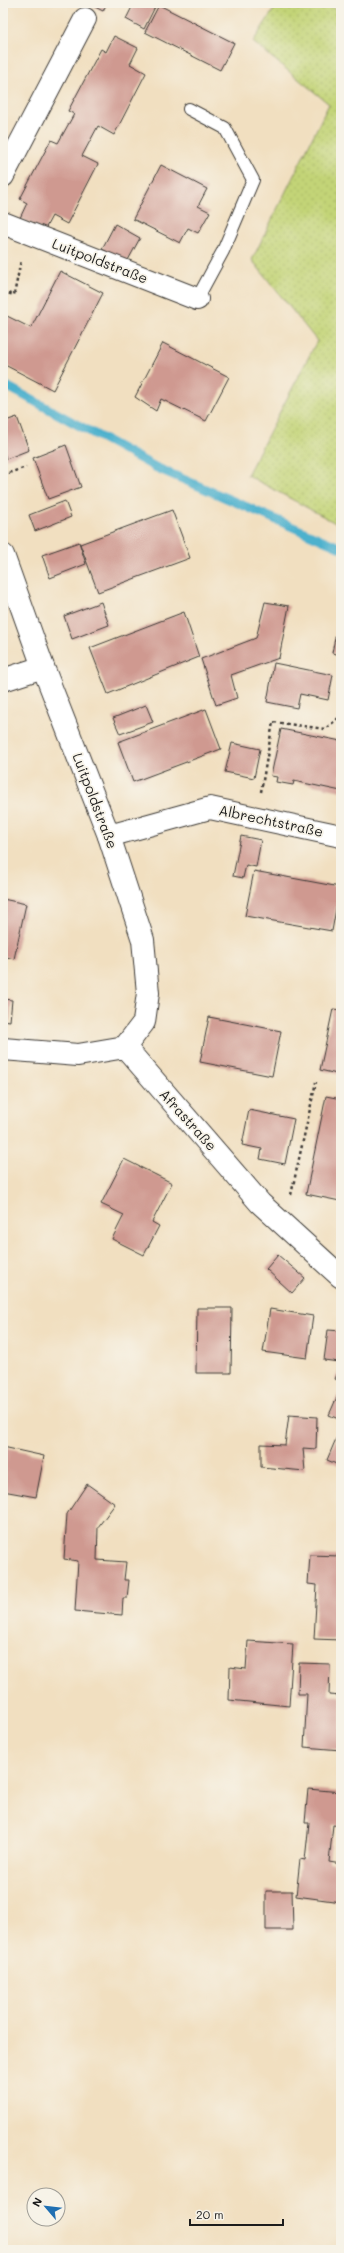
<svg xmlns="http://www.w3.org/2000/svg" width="344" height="2253" viewBox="0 0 344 2253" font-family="Mali,sans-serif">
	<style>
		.grass { fill: url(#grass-dots); stroke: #70784a }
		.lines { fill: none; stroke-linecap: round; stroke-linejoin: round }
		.stream { stroke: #4eb1cd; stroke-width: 9 }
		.building { fill: #cf9990 }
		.service-casing { stroke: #3c3935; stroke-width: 14 }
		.minor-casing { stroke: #3c3935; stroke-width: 24 }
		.tertiary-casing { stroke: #3c3935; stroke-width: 24 }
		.path { stroke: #3c3935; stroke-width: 2.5; stroke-dasharray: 3 3; stroke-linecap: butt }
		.service { stroke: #fff; stroke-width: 12 }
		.minor { stroke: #fff; stroke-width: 22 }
		.tertiary { stroke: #fff; stroke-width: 22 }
		.labels { text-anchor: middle; stroke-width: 3.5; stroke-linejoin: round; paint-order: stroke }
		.street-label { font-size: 14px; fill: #1c1c1c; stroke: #f7f3e8 }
	</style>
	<defs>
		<pattern id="grass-dots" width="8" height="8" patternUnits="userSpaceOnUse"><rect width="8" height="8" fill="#c3d477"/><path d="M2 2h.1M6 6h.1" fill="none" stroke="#a7b566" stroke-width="1.8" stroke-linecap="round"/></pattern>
	</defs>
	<rect width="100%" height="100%" fill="#f7f3e8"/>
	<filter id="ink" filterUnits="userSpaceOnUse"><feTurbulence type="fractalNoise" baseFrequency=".025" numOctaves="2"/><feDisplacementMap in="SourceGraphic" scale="8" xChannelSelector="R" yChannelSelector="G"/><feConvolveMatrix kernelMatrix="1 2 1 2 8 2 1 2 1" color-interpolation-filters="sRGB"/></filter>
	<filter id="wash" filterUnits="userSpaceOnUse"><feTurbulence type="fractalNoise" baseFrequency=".012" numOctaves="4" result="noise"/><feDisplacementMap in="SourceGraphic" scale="16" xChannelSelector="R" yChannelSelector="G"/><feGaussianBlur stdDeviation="0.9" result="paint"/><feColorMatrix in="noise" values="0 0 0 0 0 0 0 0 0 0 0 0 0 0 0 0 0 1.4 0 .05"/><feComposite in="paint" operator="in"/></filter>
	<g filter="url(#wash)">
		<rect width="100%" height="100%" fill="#f1dfc0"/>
		<!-- grass -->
		<path class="grass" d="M278 3H325L341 12V526L247 475 317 341 252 260 329 104 253 42Z"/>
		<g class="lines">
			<!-- stream -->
			<path class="stream" d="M3 384 155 467 341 548"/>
		</g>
		<g id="blocks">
			<!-- building -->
			<path class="building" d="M87 3H107L103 11Z
				M134 3H157L144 29 126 19Z
				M159 5 234 43 220 70 145 32Z
				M114 36 138 48 130 64 146 73 114 135 98 126 82 156 98 164 67 224 52 216 44 231 20 218 27 203 20 199 51 140 58 143 73 116 74 114 68 111 101 49 106 52Z
				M161 165 207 189 198 206 210 212 198 233 188 228 180 243 133 219Z
				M115 224 140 238 127 262 102 249Z
				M60 271 103 293 53 390 3 364V314L31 328Z
				M163 343 229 377 206 421 161 399 156 411 135 397Z
				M17 417 29 450 6 459 3 449V422Z
				M66 445 81 487 48 499 33 458Z
				M65 501 71 517 35 531 29 515Z
				M172 510 190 558 98 592 80 544Z
				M79 542 86 564 50 578 42 555Z
				M101 602 109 625 72 639 64 616Z
				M265 602 289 606 279 658 231 675 237 698 216 705 201 659 256 638Z
				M184 612 199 657 108 694 90 648Z
				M337 628H341V655L332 653Z
				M274 663 333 675 328 700 300 694 297 708 267 702Z
				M146 705 153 722 120 734 113 718Z
				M206 709 221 749 133 782 118 742Z
				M281 729 341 741V791L294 781 293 785 276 782 277 777 271 776Z
				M232 743 260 749 254 778 225 772Z
				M241 836 261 840 256 867 246 865 243 878 233 876Z
				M254 871 340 887 332 931 245 916Z
				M3 899 26 904 14 959 3 956Z
				M3 999 12 1000 10 1021 3 1020Z
				M333 1009 341 1010V1075L320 1070Z
				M209 1017 281 1031 272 1076 200 1062Z
				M326 1096 341 1099 340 1201 306 1194Z
				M249 1110 294 1119 285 1164 260 1159 262 1149 242 1145Z
				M124 1159 172 1183 152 1222 159 1226 144 1255 112 1239 124 1215 101 1204Z
				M278 1255 305 1278 292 1293 266 1269Z
				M197 1308H232L231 1373H196Z
				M270 1309 313 1316 307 1358 263 1352Z
				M328 1330 341 1331 339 1362 324 1360Z
				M341 1366V1382L335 1379Z
				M341 1388V1420L329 1415Z
				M289 1415 317 1417 316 1449 303 1448 305 1471 261 1467V1444L285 1445Z
				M341 1427V1466L327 1460Z
				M3 1447 44 1456 36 1497 3 1491Z
				M87 1484 115 1504 98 1527 97 1560 126 1562 124 1580H129L127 1598H123L122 1615 75 1611 78 1561 64 1559 67 1514Z
				M310 1555 340 1556 341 1640 314 1639 317 1585 308 1584Z
				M248 1641 293 1644 289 1706 229 1700 230 1667 246 1669Z
				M299 1663 330 1664 329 1695 341 1696V1750L304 1747 307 1694H298Z
				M308 1789 341 1792V1826L333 1825 329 1862 341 1864V1902L296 1896 300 1859 305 1860 309 1823H305Z
				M266 1891H292L293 1930H266Z"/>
		</g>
	</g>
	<g filter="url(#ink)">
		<use href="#blocks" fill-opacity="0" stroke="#3c3935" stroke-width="1"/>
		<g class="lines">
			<defs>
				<path id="service" d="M189 109 225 128 253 180 223 251 197 299"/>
				<path id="minor" d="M3 176 85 19
					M3 223 197 299
					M3 680 43 667
					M109 836 210 808 341 836"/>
				<path id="tertiary" d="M3 555 43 667 109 836 143 940 148 993 144 1022 125 1047
					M125 1047 260 1203 341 1277
					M3 1049 78 1055 125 1047"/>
			</defs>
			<!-- service casing -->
			<use href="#service" class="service-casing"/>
			<!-- minor casing -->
			<use href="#minor" class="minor-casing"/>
			<!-- tertiary casing -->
			<use href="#tertiary" class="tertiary-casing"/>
			<!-- path -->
			<path class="path" d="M3 292 14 295 21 260
				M3 475 26 467
				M261 792 273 722 325 729 341 716
				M291 1195 316 1082"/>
			<!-- service -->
			<use href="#service" class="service"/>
			<!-- minor -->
			<use href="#minor" class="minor"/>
			<!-- tertiary -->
			<use href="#tertiary" class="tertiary"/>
		</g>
	</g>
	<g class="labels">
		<!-- street labels -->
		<g class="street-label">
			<text transform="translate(100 261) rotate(21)" y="5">Luitpoldstraße</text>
			<text transform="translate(95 801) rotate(69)" y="5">Luitpoldstraße</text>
			<text transform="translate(271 821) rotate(12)" y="5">Albrechtstraße</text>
			<text transform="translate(188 1120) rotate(48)" y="5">Afrastraße</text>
		</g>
	</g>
	<!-- margin -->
	<rect width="344" height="2253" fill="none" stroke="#f7f3e8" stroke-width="16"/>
	<!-- north arrow -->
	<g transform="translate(46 2207) rotate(298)"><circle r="19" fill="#f7f3e8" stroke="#9f9d96"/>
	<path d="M0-3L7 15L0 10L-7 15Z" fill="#1f6fb2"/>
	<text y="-6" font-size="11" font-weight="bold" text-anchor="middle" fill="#1c1c1c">N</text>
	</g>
	<!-- scale -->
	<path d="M190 2219v6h93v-6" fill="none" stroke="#1c1c1c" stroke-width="2"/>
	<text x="196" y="2219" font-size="12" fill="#1c1c1c" stroke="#f7f3e8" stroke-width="3" paint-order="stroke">20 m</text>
</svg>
